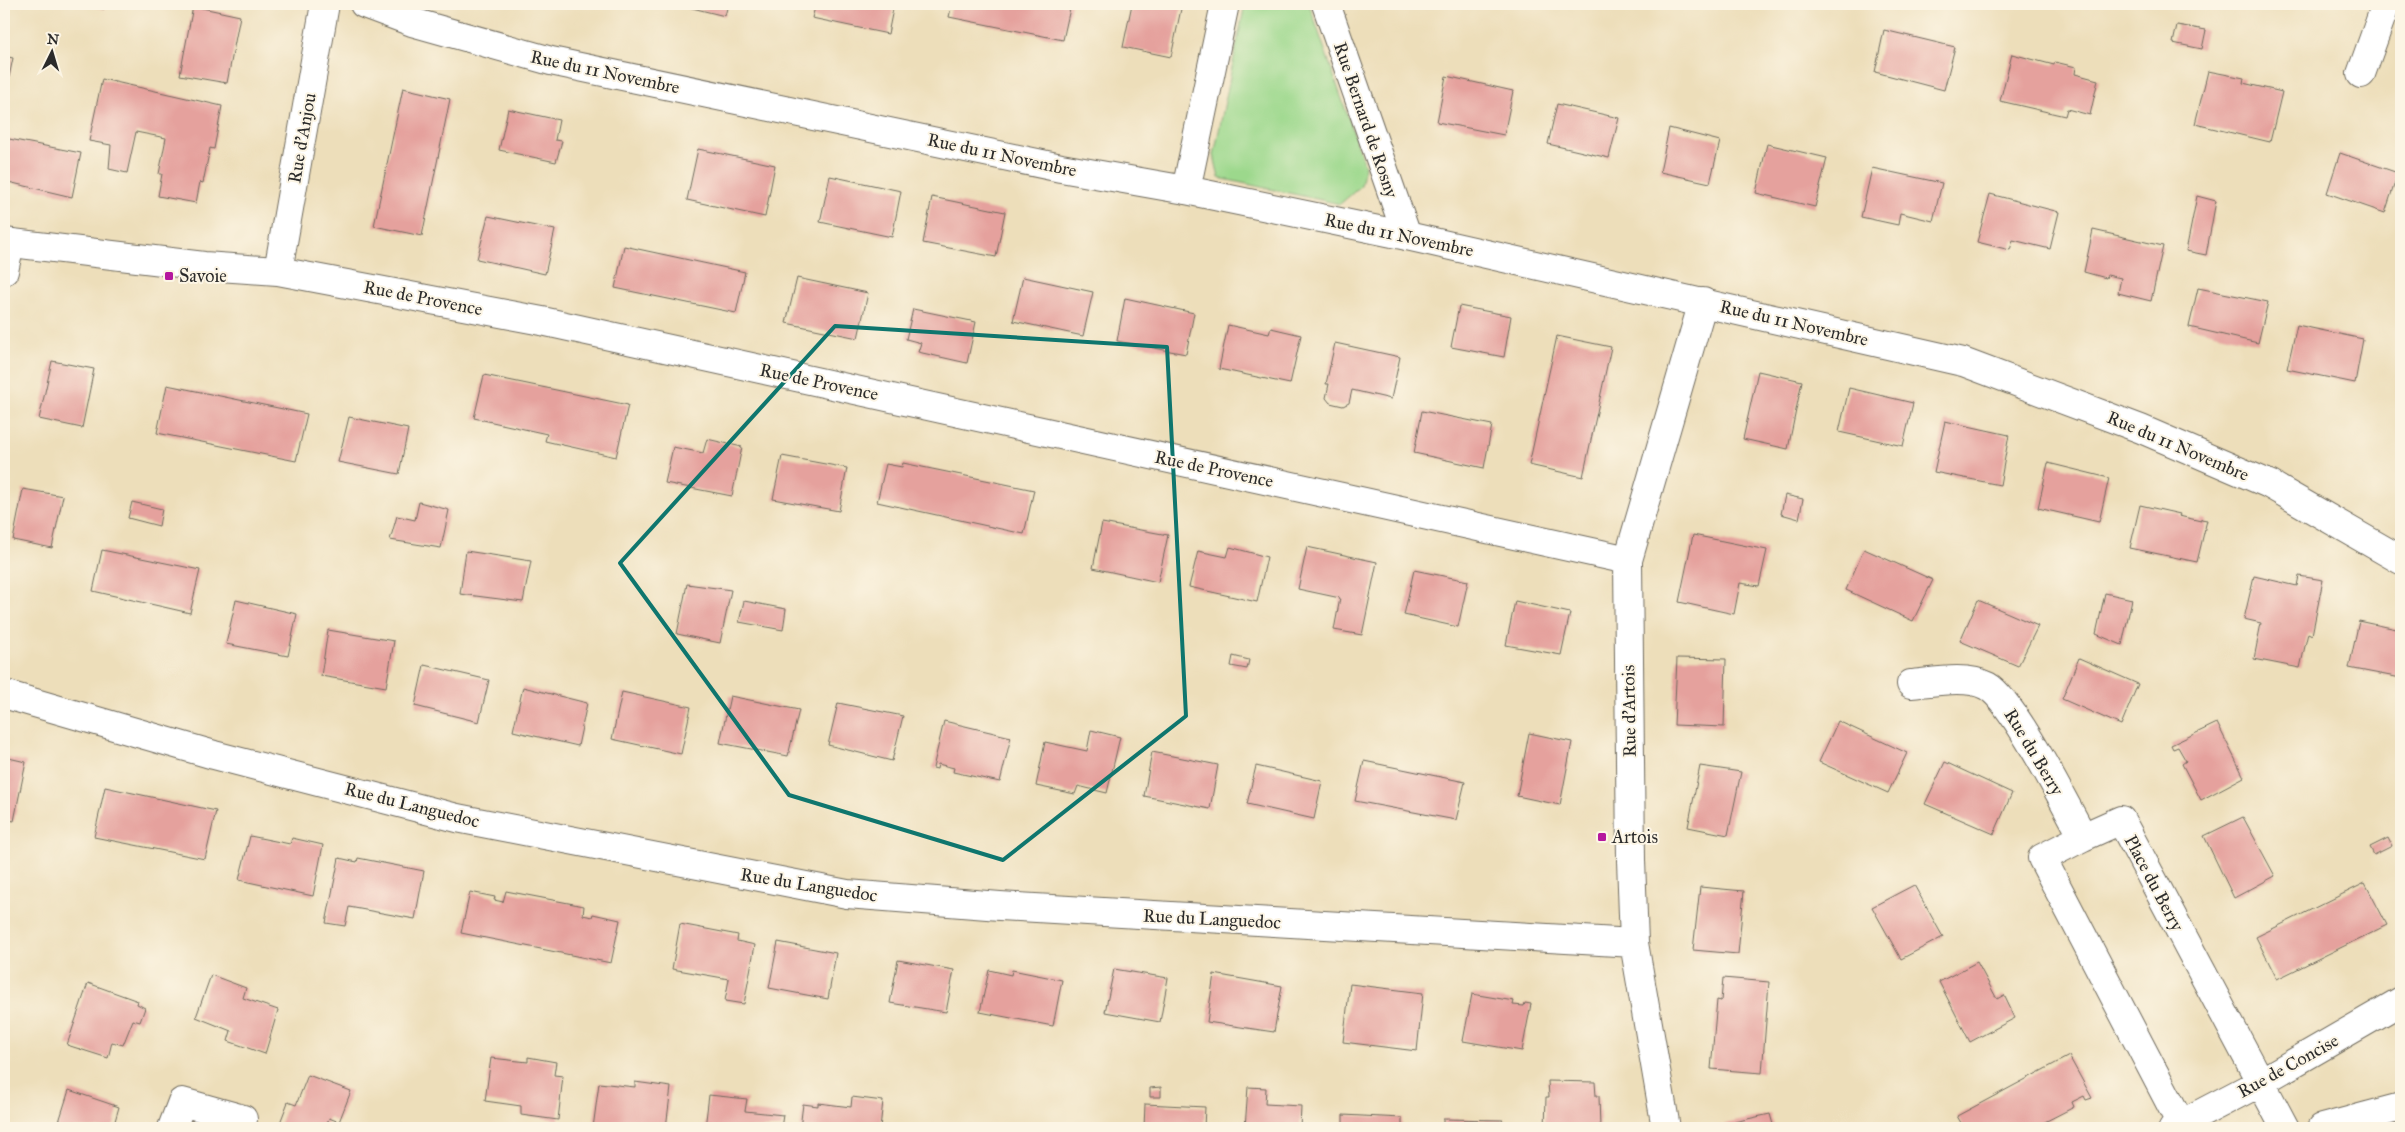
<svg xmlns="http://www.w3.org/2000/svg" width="2405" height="1132" viewBox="0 0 2405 1132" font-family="'IM FELL Great Primer',serif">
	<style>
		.green { fill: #9cd88c; stroke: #64825c }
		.building { fill: #e5a19d }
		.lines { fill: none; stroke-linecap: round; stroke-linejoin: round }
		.minor-casing { stroke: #6f6a5d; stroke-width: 30 }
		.tertiary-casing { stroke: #6f6a5d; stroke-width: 30 }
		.minor { stroke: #fff; stroke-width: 28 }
		.tertiary { stroke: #fff; stroke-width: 28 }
		.marked { fill: none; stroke: #0f766e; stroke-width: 4; stroke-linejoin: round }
		.poi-dot { fill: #b5179e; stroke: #fcf5e5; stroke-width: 2 }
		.labels { text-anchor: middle; stroke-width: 4; stroke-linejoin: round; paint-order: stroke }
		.street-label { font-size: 18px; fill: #2b2b2b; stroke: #fcf5e5 }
		.poi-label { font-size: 18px; fill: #2b2b2b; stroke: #fcf5e5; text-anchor: start }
	</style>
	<rect width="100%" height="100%" fill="#fcf5e5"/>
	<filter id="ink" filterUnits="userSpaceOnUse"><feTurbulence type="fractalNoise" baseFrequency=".02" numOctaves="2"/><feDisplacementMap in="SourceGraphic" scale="10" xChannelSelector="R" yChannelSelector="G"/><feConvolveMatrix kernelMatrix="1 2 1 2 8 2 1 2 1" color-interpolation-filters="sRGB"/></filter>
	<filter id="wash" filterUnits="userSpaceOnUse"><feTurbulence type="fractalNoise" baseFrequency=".0096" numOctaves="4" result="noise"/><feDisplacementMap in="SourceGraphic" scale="20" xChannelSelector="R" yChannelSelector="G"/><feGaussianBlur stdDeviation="1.12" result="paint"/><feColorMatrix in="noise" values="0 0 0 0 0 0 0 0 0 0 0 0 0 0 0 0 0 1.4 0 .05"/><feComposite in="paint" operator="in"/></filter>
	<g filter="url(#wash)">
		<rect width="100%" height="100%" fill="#eddeba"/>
		<!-- green -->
		<path class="green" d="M1245 4H1309L1365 166 1361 186 1340 204 1219 178 1214 155Z"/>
		<g id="blocks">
			<!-- building -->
			<path class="building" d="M82 4H105L104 9Z
				M684 4H728L725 16 684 6Z
				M816 4H894L888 34 812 18Z
				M952 4H1071L1063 40 949 17Z
				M1132 4H1182L1171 57 1123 47Z
				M193 6 240 16 227 83 180 75Z
				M2177 25 2206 30 2202 49 2173 43Z
				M1884 30 1955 47 1944 90 1875 72Z
				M2012 54 2054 65 2055 62 2076 67 2075 74 2098 80 2090 115 2067 109 2065 116 2000 101Z
				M4 56 13 58 8 82 4 81Z
				M2208 71 2244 78 2243 83 2282 92 2270 142 2195 124Z
				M1446 76 1513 91 1504 135 1437 122Z
				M102 79 222 106 214 149 210 148 203 183 200 182 196 203 158 196 162 174H159L166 138 136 132 127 173 109 169 111 145 89 141Z
				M403 88 450 99 422 236 374 226Z
				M1557 104 1619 118 1609 158 1548 144Z
				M508 109 559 120 555 140 562 141 556 162 499 150Z
				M1669 128 1720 141 1710 183 1660 172Z
				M4 138 81 153 72 197 4 181Z
				M1767 144 1827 158 1815 207 1756 193Z
				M698 149 775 165 765 217 687 200Z
				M2340 153 2398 173 2385 213 2327 193Z
				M1872 168 1942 183 1933 221 1900 213 1898 225 1861 217Z
				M830 176 901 191 892 237 820 222Z
				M1990 194 2059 212 2050 249 2013 240 2010 250 1977 242Z
				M2197 196 2216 201 2206 255 2186 251Z
				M932 197 1005 212 996 257 923 243Z
				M488 216 555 230 545 274 477 259Z
				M2093 230 2163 246 2151 301 2118 293 2121 278 2107 275 2106 278 2084 272Z
				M624 246 745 272 736 313 615 288Z
				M1023 277 1093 292 1083 336 1013 321Z
				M797 278 868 293 858 338 786 323Z
				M2198 288 2268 302 2258 343 2189 327Z
				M1125 298 1194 313 1186 354 1117 341Z
				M1459 306 1511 316 1504 357 1451 347Z
				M913 309 976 322 967 363 918 352 921 343 906 339Z
				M1228 325 1269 334 1271 328 1301 335 1290 384 1219 369Z
				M2297 325 2363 339 2355 383 2287 369Z
				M1557 336 1611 347 1583 477 1529 465Z
				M1335 343 1400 357 1391 399 1352 390 1349 403 1343 406 1330 403 1326 398 1329 384H1326Z
				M52 361 94 369 82 428 39 419Z
				M1758 371 1802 381 1788 449 1743 439Z
				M484 375 628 405 616 457 545 441 547 434 474 418Z
				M167 385 307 414 296 461 157 433Z
				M1849 388 1913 403 1903 446 1839 432Z
				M1422 411 1492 425 1484 468 1414 453Z
				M349 417 408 429 399 474 338 462Z
				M1945 421 2009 435 2000 485 1934 472Z
				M707 439 742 447 732 496 665 483 673 447 703 453Z
				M782 456 847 468 839 511 773 499Z
				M903 463 1034 490 1024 534 877 502 886 464 902 467Z
				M2048 463 2109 478 2099 522 2038 508Z
				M23 489 63 496 52 548 13 540Z
				M1785 495 1803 499 1799 519 1781 514Z
				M132 502 162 509 159 526 128 518Z
				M419 502 449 510 441 548 390 540 397 516 415 520Z
				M2140 505 2180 514 2179 516 2201 521V519L2207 520 2197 562 2130 548Z
				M1102 523 1168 535 1158 582 1093 568Z
				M1693 535 1767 550 1759 586 1740 583 1734 614 1679 602Z
				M1230 547 1267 557 1257 602 1189 587 1198 551 1227 557Z
				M1307 547 1377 562 1362 635 1334 630 1340 598 1298 589Z
				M1864 549 1933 580 1913 621 1846 590Z
				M102 550 200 570 190 613 93 591Z
				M466 551 531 561 523 602 460 594Z
				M1414 570 1468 581 1458 627 1404 615Z
				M2254 576 2297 586 2299 576 2323 580 2312 635 2308 633 2300 668 2254 659 2261 623 2244 619Z
				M687 584 731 590 720 643 677 634Z
				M2105 593 2132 599 2122 645 2096 634Z
				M236 600 297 614 288 656 226 644Z
				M1978 600 2038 626 2018 666 1960 641Z
				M744 601 786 609 783 630 739 622Z
				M1515 601 1570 613 1561 655 1506 645Z
				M2359 621 2401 630V678L2349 668Z
				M328 630 394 641 386 687 321 676Z
				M1233 656 1249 660 1247 669 1231 666Z
				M1677 658 1726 659 1724 727 1674 725Z
				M2079 658 2138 684 2121 725 2062 699Z
				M424 665 489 680 479 722 415 706Z
				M523 687 587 703 578 746 513 731Z
				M622 692 691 707 681 754 612 739Z
				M730 696 799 710 788 756 720 743Z
				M838 703 903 716 892 761 828 745Z
				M944 721 1011 737 1000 782 953 772 954 768 938 764 937 769 933 768Z
				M1838 721 1907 753 1888 793 1819 762Z
				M2217 723 2244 777 2201 800 2182 764 2186 761 2178 747 2173 749 2171 745Z
				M1091 730 1120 737 1107 793 1078 786 1075 794 1036 786 1045 742 1087 751Z
				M1529 733 1572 742 1560 805 1517 796Z
				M1152 752 1218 765 1210 809 1144 796Z
				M4 757 26 762 14 821 4 819Z
				M1364 761 1465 782 1456 820 1355 801Z
				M1945 762 2012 793 1994 834 1925 804Z
				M1256 766 1322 781 1314 819 1247 804Z
				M1700 766 1741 772 1728 835 1688 827Z
				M105 787 216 811 205 859 94 837Z
				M2243 817 2275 876 2234 898 2204 836Z
				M250 836 290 844 292 838 323 845 313 896 239 880Z
				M2388 838 2392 846 2374 855 2370 847Z
				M339 858 357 862 358 858 424 871 415 919 349 907 345 926 326 923Z
				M2365 883 2387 925 2277 979 2256 937Z
				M1914 885 1943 937 1901 959 1872 907Z
				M1700 887 1744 891 1738 954 1693 950Z
				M506 891 584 906 583 915 592 917 593 914 620 920 611 963 461 933 470 892 495 897 494 900 503 902Z
				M680 924 738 935 737 941 755 945 744 1004 725 1001 729 979 672 969Z
				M778 942 836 953 828 999 769 988Z
				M898 960 954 970 946 1012 890 1003Z
				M1977 962 1997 999 2004 995 2015 1018 1970 1042 1939 982Z
				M1114 969 1168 978 1160 1022 1105 1012Z
				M989 970 1011 975 1012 970 1062 980 1053 1026 980 1012Z
				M1214 974 1282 986 1274 1032 1207 1022Z
				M211 975 246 988 243 998 278 1010 265 1054 228 1041 231 1031 196 1017Z
				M1723 978 1769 982 1762 1073 1711 1069 1717 1000 1721 1001Z
				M88 983 138 1001 137 1004 145 1008 140 1022 133 1020 123 1045 112 1042 108 1058 67 1045Z
				M1350 984 1423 993 1417 1051 1343 1042Z
				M1472 994 1514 1001 1513 1005 1524 1006 1525 1003 1531 1004 1522 1051 1463 1041Z
				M2069 1056 2092 1098 2086 1100 2084 1096 2072 1102 2074 1107 2033 1128H1964L1957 1116Z
				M528 1057 556 1062 554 1075 563 1076 558 1120 521 1115V1106L485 1101 491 1058 528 1062Z
				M308 1075 351 1091 339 1122 329 1118 326 1128H278L288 1102 296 1105Z
				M1548 1081 1595 1082 1596 1096H1599L1600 1128H1545L1546 1097H1549Z
				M635 1082 671 1087 666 1128H593L599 1083 635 1087Z
				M1161 1087V1097H1150V1088Z
				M1248 1087 1266 1088 1265 1104 1301 1106 1300 1128H1245Z
				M69 1090 119 1107 113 1128H57Z
				M709 1095 747 1099 745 1111 783 1115 781 1128H705Z
				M852 1097 883 1101 880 1128H800L803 1104 818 1106V1103L851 1107Z
				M1145 1104 1205 1107 1204 1128H1144Z
				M1770 1114 1774 1128H1726L1725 1124Z
				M1343 1115 1402 1118V1128H1343Z
				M1443 1119 1503 1120 1502 1128H1443Z
				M402 1124 414 1128H401Z"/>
		</g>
	</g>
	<g filter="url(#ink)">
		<use href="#blocks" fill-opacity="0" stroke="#6f6a5d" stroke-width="1"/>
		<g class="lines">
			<defs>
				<path id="minor" d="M1326 4 1407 236
					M2361 74 2386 4
					M1186 190 1225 4
					M4 242 204 266 278 271 542 321 1628 560
					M4 271 10 243
					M278 271 325 4
					M1911 684C1933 682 1967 675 1987 686 2013 700 2066 806 2083 837
					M4 694 214 755 457 818 847 894 1000 906 1634 943
					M172 1128 182 1102 243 1119 240 1128
					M1666 1128 1634 943 1631 860 1628 560 1703 302
					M2173 1128 2259 1083 2401 1001
					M2189 1128 2181 1124 2042 858 2083 837 2121 820 2285 1128
					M2322 1128 2401 1107"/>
				<path id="tertiary" d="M364 4 412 22 551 61 1061 168 1186 190 1407 236 1963 362 2141 429 2269 484 2401 560"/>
			</defs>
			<!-- minor casing -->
			<use href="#minor" class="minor-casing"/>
			<!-- tertiary casing -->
			<use href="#tertiary" class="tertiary-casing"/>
			<!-- minor -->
			<use href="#minor" class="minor"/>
			<!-- tertiary -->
			<use href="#tertiary" class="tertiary"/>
		</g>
	</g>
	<!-- marked area -->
	<path class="marked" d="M835 326 1167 347 1186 716 1003 860 789 795 620 563Z"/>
	<!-- markers -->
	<g class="poi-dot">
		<rect x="164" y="271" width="10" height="10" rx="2.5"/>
		<rect x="1597" y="832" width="10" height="10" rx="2.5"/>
	</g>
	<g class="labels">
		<!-- street labels -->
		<g class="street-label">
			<text transform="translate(605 72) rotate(12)" y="6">Rue du 11 Novembre</text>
			<text transform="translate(1366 120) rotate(71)" y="6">Rue Bernard de Rosny</text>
			<text transform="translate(302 138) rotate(-80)" y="6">Rue d'Anjou</text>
			<text transform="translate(1002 155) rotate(12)" y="6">Rue du 11 Novembre</text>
			<text transform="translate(1399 235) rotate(12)" y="6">Rue du 11 Novembre</text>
			<text transform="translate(423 298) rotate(11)" y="6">Rue de Provence</text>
			<text transform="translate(1794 323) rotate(13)" y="6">Rue du 11 Novembre</text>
			<text transform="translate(819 382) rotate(12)" y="6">Rue de Provence</text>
			<text transform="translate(2178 446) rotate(23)" y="6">Rue du 11 Novembre</text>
			<text transform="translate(1214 469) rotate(12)" y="6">Rue de Provence</text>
			<text transform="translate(1629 711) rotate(-91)" y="6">Rue d'Artois</text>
			<text transform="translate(2034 752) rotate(59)" y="6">Rue du Berry</text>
			<text transform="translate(412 805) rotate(14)" y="6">Rue du Languedoc</text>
			<text transform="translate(2154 883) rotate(62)" y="6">Place du Berry</text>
			<text transform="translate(809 885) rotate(9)" y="6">Rue du Languedoc</text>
			<text transform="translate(1212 919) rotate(3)" y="6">Rue du Languedoc</text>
			<text transform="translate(2288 1066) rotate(-29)" y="6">Rue de Concise</text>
		</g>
		<!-- poi labels -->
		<g class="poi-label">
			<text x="179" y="282">Savoie</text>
			<text x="1612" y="843">Artois</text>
		</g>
	</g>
	<!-- margin -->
	<rect width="2405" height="1132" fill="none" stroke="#fcf5e5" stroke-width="20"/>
	<!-- north arrow -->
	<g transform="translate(52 52) rotate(5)" stroke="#fcf5e5" stroke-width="4" paint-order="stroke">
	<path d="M0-4L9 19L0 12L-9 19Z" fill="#2b2b2b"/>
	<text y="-8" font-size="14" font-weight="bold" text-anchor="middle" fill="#2b2b2b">N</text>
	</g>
</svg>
